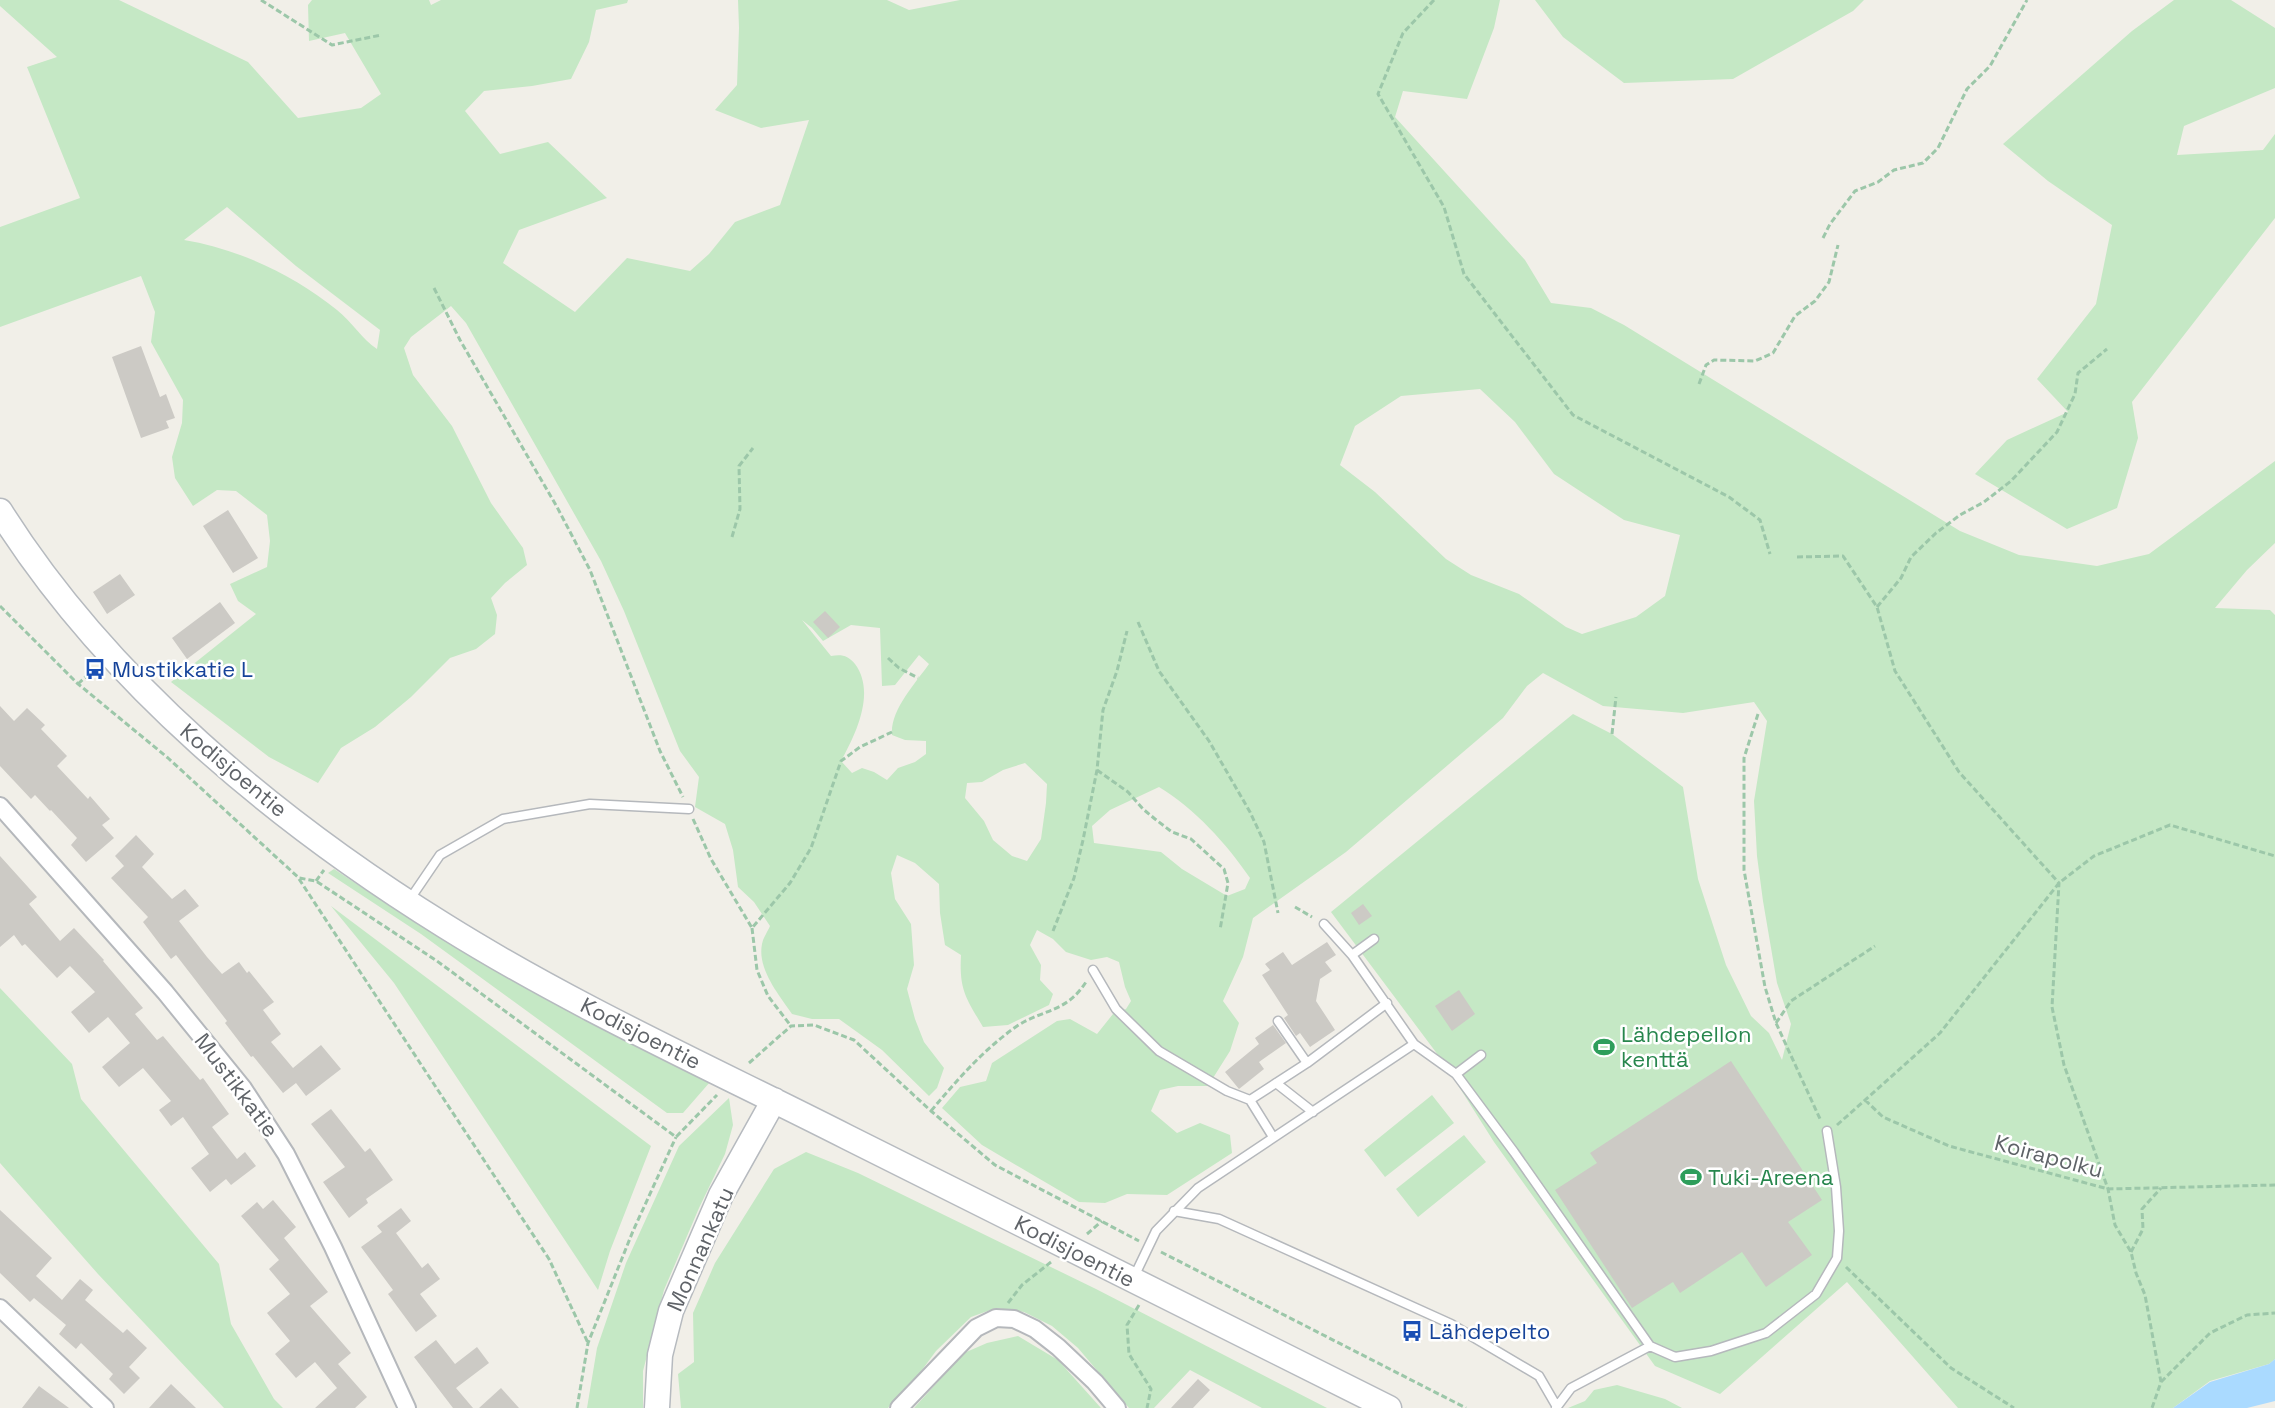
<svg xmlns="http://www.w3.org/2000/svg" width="2275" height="1408" viewBox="0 0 2275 1408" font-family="'Space Grotesk',sans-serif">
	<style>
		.green { fill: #c5e8c5; fill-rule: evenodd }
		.water { fill: #aadaff }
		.building { fill: #cccac5 }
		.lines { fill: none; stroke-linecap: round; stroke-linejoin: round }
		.lane-casing { stroke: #b5b8bc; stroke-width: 11 }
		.street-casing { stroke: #b5b8bc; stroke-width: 20 }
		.secondary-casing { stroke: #b6babf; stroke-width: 27 }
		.path { stroke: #9cc7a9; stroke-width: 3; stroke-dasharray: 6 3; stroke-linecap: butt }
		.lane { stroke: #fff; stroke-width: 8 }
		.street { stroke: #fff; stroke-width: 16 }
		.secondary { stroke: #fff; stroke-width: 24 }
		.labels { text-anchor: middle; stroke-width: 5; stroke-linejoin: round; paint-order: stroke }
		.transit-label { font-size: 22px; fill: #164399; stroke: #fff; text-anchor: start }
		.street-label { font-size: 22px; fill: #5f6368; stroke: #fff }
		.leisure-label { font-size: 22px; fill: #27864d; stroke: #fff; text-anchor: start }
	</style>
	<rect width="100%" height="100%" fill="#f1efe8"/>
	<!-- green -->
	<path class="green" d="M0 0H119L248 62 298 118 361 108 381 94 345 33 309 41 308 5 312 0H429L431 5 441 0H628L627 3 596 10 589 42 571 79 532 86 484 91 465 111 500 154 548 142 607 198 519 230 503 263 575 312 627 258 690 271 709 254 735 222 780 205 809 120 761 128 715 110 737 85 739 28 738 0H887L909 10 960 0H1500L1494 28 1467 99 1403 91 1395 117 1525 260 1551 303 1591 308 1624 325 1960 531 2019 555 2097 566 2149 554 2275 461V543L2247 570 2215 608 2270 610 2275 615V1359L2269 1364 2210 1381 2173 1408H1958L1847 1282 1720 1394 1655 1366 1494 1142 1444 1063 1331 912 1573 714 1612 734 1683 787 1698 879 1726 965 1751 1016 1769 1033 1782 1060 1791 1024 1777 983 1763 901 1757 856 1754 801 1767 721 1754 702 1683 713 1603 706 1543 673 1527 686 1503 718 1346 852 1253 918 1243 957 1223 1001 1239 1023 1230 1051 1208 1086H1178L1160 1090 1151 1111 1177 1133 1200 1123 1230 1135 1232 1153 1167 1195 1127 1194 1105 1203 1079 1202 982 1145 942 1108 960 1087 986 1081 992 1063 1057 1021 1070 1019 1097 1034 1113 1014 1126 1009 1131 1001 1125 987 1119 962 1107 957 1091 960 1066 952 1053 939 1037 930 1030 945 1041 965 1040 980 1053 994 1049 1005 1008 1025 983 1027C966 998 959 990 961 955L945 945 940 913 939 884 915 863 897 855 891 873 895 899 911 924 914 965 907 989 915 1019 924 1042 944 1068 937 1088 929 1096 882 1050 839 1019H812L792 1014C779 995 757 969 762 944 763 938 768 931 770 926L754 902 738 887 733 850 725 824 695 807 699 777 680 751 624 611 601 561 466 323 451 306 411 337 404 348 413 375 452 426 491 503 523 548 527 565 505 583 491 598 497 615 495 634 476 649 450 658 411 697 375 727 341 748 318 783 269 757 171 682 256 614 238 601 230 584 267 567 270 541 267 515 236 491 217 490 193 506 175 478 172 457 182 423 183 400 151 342 155 312 141 276 0 327V227L80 198 27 67 57 57 0 6ZM227 207 296 266 380 330 377 349C362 339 352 322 337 310 294 275 239 249 184 240ZM1480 389 1515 422 1554 474 1624 520 1680 535 1665 596 1636 617 1582 634 1566 627 1519 594 1471 575 1446 559 1375 492 1340 465 1355 426 1401 396ZM802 620 812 628 823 641 851 625 880 628 882 686 895 685 919 655 929 664C915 684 890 710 892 735L905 740 926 741V754L915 762 898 768 887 780 874 772 862 768 852 773 841 761C856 734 876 692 855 664 848 655 841 654 831 656ZM1025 763 1047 784 1046 803 1041 839 1027 861 1012 856 993 840 984 821 965 798 967 783 982 782 1003 770ZM1159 787C1195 809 1226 843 1250 878L1245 889 1227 896 1182 869 1161 852 1094 843 1092 826 1110 810Z
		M1535 0H1864L1853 11 1733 79 1624 83 1563 37Z
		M2174 0H2231L2275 28V88L2184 126 2177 155 2263 150 2275 134V218L2132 402 2138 438 2117 508 2067 529 1975 474 2007 440 2068 412 2037 379 2096 304 2112 225 2048 181 2003 144 2132 31Z
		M334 869 405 916 562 1007 710 1082 683 1113H667L421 934 328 873Z
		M331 906 651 1146 610 1251 598 1290 394 983Z
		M0 988 72 1064 81 1099 219 1264 231 1324 274 1399 283 1408H224L98 1274 0 1163Z
		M1432 1095 1454 1123 1385 1177 1364 1150Z
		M729 1098 733 1125 725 1154 699 1208 664 1290 643 1371V1408H587L597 1348 626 1263 679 1146Z
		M1464 1135 1486 1162 1418 1217 1396 1189Z
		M806 1152 858 1173 1096 1289 1327 1408H1262L1190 1370 1154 1408H1129L1078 1348 1052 1326 1024 1312 996 1308 971 1317 936 1351 916 1378 888 1408H681L678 1374 694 1362 693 1313 715 1263 774 1169Z
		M1018 1336 1058 1360 1101 1408H914L964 1353 987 1343Z
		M1617 1385 1665 1399 1682 1408H1568L1585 1401 1594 1390Z"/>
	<!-- water -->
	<path class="water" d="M2275 1359V1401L2247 1408H2173L2210 1382 2269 1364Z"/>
	<!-- building -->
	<path class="building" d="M141 346 160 397 166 394 175 418 166 421 169 428 141 438 112 357Z
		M228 510 258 558 233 573 203 526Z
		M120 574 135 595 107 614 93 592Z
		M220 602 235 623 187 659 172 638Z
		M825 611 840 627 828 638 813 622Z
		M0 706 14 721 27 708 45 725 41 729 67 756 57 766 88 799 90 796 110 819 102 825 114 838 86 862 71 845 77 838 51 810 50 811 35 795 31 799 0 766Z
		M136 835 154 854 142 867 172 899 185 889 199 906 179 921 207 957 222 974 239 962 247 973 249 971 274 1002 263 1010 281 1034 271 1042 293 1068 321 1045 341 1069 306 1096 296 1083 283 1093 253 1056 251 1057 225 1023 227 1021 176 955 171 959 143 922 148 917 111 878 124 866 115 856Z
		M0 856 37 897 29 904 60 941 74 928 104 960 103 961 143 1008 135 1014 157 1040 163 1036 200 1080 203 1078 229 1114 212 1127 237 1159 245 1152 256 1166 231 1185 226 1179 210 1192 191 1168 209 1154 183 1117 171 1126 159 1110 171 1101 143 1068 119 1087 102 1067 130 1043 108 1017 89 1033 71 1012 95 992 70 966 57 978 25 944 22 946 14 935 0 947Z
		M1363 904 1372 916 1359 925 1351 913Z
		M1327 942 1336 955 1325 962 1332 971 1320 979 1316 1001 1335 1030 1310 1047 1300 1033 1296 1036 1284 1018 1288 1015 1262 975 1270 970 1265 964 1283 952 1292 965Z
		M1459 990 1475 1014 1452 1031 1435 1006Z
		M1273 1025 1286 1043 1259 1062 1264 1069 1239 1089 1225 1072 1259 1044 1255 1038Z
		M1731 1061 1822 1200 1788 1222 1812 1255 1766 1287 1742 1252 1680 1293 1673 1282 1632 1308 1555 1190 1597 1163 1590 1153Z
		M331 1109 365 1152 370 1148 393 1180 366 1199 368 1203 349 1218 323 1182 345 1167 311 1124Z
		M273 1200 296 1227 284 1238 328 1292 310 1306 351 1353 338 1364 367 1397 355 1408H315L337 1388 315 1362 296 1378 275 1354 290 1341 267 1313 290 1294 269 1269 279 1260 241 1216 257 1202 263 1209Z
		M401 1208 411 1221 396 1233 422 1268 428 1263 440 1279 420 1294 437 1316 416 1332 388 1294 393 1290 361 1247 382 1232 377 1226Z
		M0 1210 52 1258 36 1276 62 1300 80 1279 93 1290 85 1300 123 1333 127 1329 147 1348 129 1367 140 1378 124 1394 109 1379 113 1374 81 1343 76 1349 59 1334 66 1325 34 1298 30 1302 0 1273Z
		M436 1340 455 1364 477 1347 489 1363 456 1388 473 1408H453L414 1357Z
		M1198 1379 1210 1390 1193 1408H1171Z
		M171 1384 196 1408H149Z
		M39 1386 69 1408H22Z
		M501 1388 519 1408H479Z"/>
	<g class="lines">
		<defs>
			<path id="lane" d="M408 902 440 855 503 819 590 804 689 809
				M1324 924 1352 955 1414 1044 1456 1074 1514 1152 1650 1346 1571 1388 1556 1408
				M1352 955 1374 939
				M1093 970 1116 1009 1159 1051 1227 1091 1250 1100 1273 1137
				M1278 1021 1307 1063
				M1456 1074 1481 1055
				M1276 1083 1313 1112
				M1250 1100 1307 1063 1387 1003
				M1174 1211 1219 1219 1451 1324 1539 1376 1557 1407
				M1133 1279 1156 1231 1198 1188 1414 1044
				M1650 1346 1675 1357 1711 1351 1766 1333 1816 1294 1837 1258 1839 1231 1836 1187 1827 1131"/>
			<path id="street" d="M0 806 165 992 243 1088 286 1154 333 1247 407 1408
				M0 1308 105 1408
				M899 1408 976 1328 996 1318 1014 1319 1035 1329 1058 1347 1095 1382 1117 1408"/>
			<path id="secondary" d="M0 511C107 681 276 821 445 926 573 1006 713 1069 847 1137 1028 1227 1208 1318 1389 1408
				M657 1408 660 1355 671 1311 721 1195 774 1100"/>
		</defs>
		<!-- lane casing -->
		<use href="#lane" class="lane-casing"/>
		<!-- street casing -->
		<use href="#street" class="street-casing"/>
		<!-- secondary casing -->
		<use href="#secondary" class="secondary-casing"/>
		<!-- path -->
		<path class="path" d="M261 0 332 45 381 35
			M1434 0 1403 33 1378 94 1444 207 1464 274 1573 415 1729 497 1760 520 1770 554
			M1823 238 1830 224 1855 191 1878 182 1894 170 1923 163 1938 148 1967 89 1990 66 2027 0
			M434 288 460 340 557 507 590 570 660 751 683 797
			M1699 384 1706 365 1714 360 1755 361 1773 353 1795 316 1815 301 1829 282 1838 245
			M732 537 740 509 739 466 753 448
			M1797 557 1843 556 1877 607 1895 671 1959 772 2059 883 2052 1007 2064 1065 2108 1189 2115 1225 2131 1252 2136 1273 2145 1295 2161 1382 2152 1408
			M0 606 77 683 168 758 299 878 316 881 437 961 676 1137 717 1095
			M1877 607 1901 578 1911 557 1936 533 1960 515 1984 502 2011 481 2057 432 2075 394 2078 373 2107 349
			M1138 622 1159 671 1209 741 1250 812 1264 842 1278 913
			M888 658 899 668 918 678
			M78 684 95 668
			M1758 714 1744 758V870L1765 987 1776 1023 1821 1121
			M1612 734 1616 697
			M1097 770 1128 792 1143 809 1155 819 1172 832 1191 839 1224 869 1228 883 1220 930
			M693 819 711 859 752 928 790 883 811 848 841 761 860 747 892 732
			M299 879 549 1259 588 1343
			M316 881 324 870
			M1295 907 1312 917
			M752 928 757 970 768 996 791 1026
			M1053 931 1074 878 1083 840 1097 770 1103 710 1117 671 1127 631
			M1776 1023 1791 1001 1875 946
			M749 1063 791 1026 814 1025 854 1040 931 1111 995 1165 1139 1241
			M1865 1100 1883 1117 1949 1146 2108 1189 2275 1185
			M931 1111C957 1080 983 1050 1017 1026 1043 1009 1066 1013 1086 982
			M1837 1125 1940 1033 2059 883 2094 856 2170 825 2275 856
			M1087 1234 1102 1221
			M1161 1252 1466 1408
			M2131 1252 2143 1229 2142 1209 2161 1188
			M1846 1267 1951 1368 2014 1408
			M1008 1303 1022 1285 1051 1262
			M1139 1305 1127 1325 1129 1354 1151 1389 1147 1408
			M2161 1382 2210 1333 2247 1315 2275 1313
			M577 1408 588 1343 633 1231 676 1137"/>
		<!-- lane -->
		<use href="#lane" class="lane"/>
		<!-- street -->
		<use href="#street" class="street"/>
		<!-- secondary -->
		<use href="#secondary" class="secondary"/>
	</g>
	<!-- icons -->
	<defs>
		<symbol id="bus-bare" viewBox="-9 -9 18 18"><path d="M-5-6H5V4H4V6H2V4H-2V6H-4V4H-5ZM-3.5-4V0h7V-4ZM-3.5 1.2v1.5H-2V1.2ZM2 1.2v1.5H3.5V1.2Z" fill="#1a4fb4" stroke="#fff" stroke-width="2.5" paint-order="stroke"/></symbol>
		<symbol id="stadium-bare" viewBox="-9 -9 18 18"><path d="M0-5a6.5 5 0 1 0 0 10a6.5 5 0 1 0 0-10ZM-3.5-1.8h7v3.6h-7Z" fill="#2e9e5b" stroke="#fff" stroke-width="2.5" paint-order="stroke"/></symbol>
	</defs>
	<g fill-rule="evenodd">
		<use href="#bus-bare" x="80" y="654" width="30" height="30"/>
		<use href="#stadium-bare" x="1589" y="1032" width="30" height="30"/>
		<use href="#stadium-bare" x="1676" y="1162" width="30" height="30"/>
		<use href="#bus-bare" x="1397" y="1316" width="30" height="30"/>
	</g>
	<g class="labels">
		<!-- transit labels -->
		<g class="transit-label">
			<text x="112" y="677">Mustikkatie L</text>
			<text x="1429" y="1339">Lähdepelto</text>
		</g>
		<!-- street labels -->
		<g class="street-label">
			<text transform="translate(234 770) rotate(40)" y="8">Kodisjoentie</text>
			<text transform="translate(641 1033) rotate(27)" y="8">Kodisjoentie</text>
			<text transform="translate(237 1085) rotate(53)" y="8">Mustikkatie</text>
			<text transform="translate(2049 1156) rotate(15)" y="8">Koirapolku</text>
			<text transform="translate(700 1249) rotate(-66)" y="8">Monnankatu</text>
			<text transform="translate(1075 1251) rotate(27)" y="8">Kodisjoentie</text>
		</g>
		<!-- leisure labels -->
		<g class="leisure-label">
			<text x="1621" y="1042">Lähdepellon<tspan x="1621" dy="25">kenttä</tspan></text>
			<text x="1708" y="1185">Tuki-Areena</text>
		</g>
	</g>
</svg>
